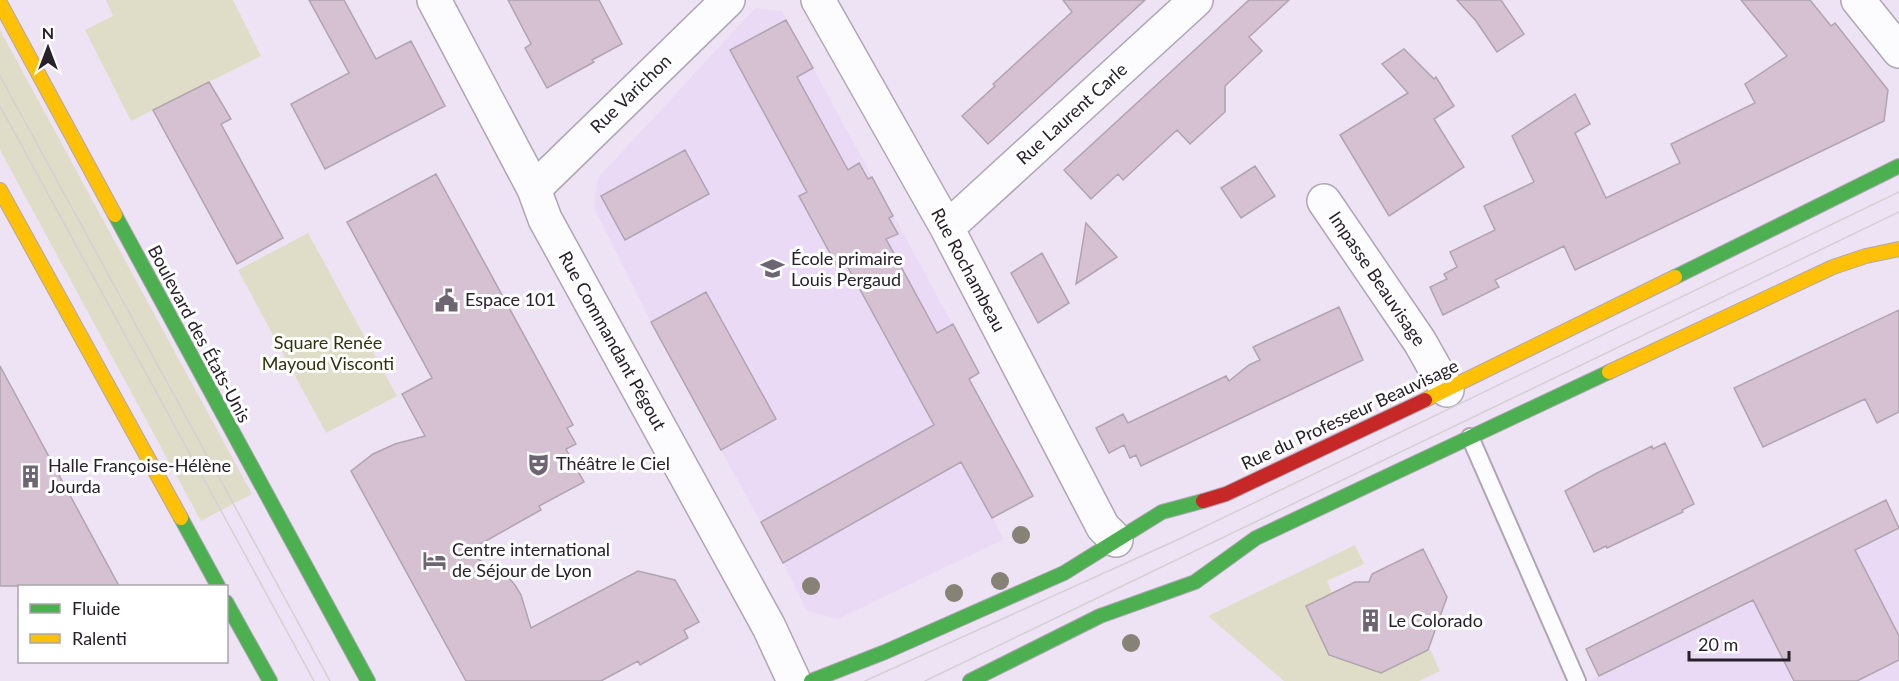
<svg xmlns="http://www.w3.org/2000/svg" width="1899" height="681" viewBox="0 0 1899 681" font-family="Lato,sans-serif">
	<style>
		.built { fill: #ebdaf5 }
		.green { fill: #dfddc8 }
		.building { fill: #d5c1d2; stroke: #afa4af; stroke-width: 1.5 }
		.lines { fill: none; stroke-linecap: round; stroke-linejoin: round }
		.lane-casing { stroke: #aea6b3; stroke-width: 20 }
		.street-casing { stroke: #aea6b3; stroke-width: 36 }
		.fast-casing { stroke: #aea6b3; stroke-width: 16 }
		.slow-casing { stroke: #aea6b3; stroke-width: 16 }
		.jam-casing { stroke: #aea6b3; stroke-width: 16 }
		.lane { stroke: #fcfbfd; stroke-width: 16 }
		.street { stroke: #fcfbfd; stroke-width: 33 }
		.fast { stroke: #4caf50; stroke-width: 14 }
		.slow { stroke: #ffc107; stroke-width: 14 }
		.jam { stroke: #c62828; stroke-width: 14 }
		.tram { stroke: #d3d0d5; stroke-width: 1.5 }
		.tree { fill: #868276 }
		.labels { text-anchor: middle; stroke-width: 6; stroke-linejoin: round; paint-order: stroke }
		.street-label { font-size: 18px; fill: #28212c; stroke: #fff }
		.poi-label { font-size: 18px; fill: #28212c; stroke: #fff; text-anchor: start }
		.park-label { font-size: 18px; fill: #30330f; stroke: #fff }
	</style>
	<rect width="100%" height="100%" fill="#eee3f4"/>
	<!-- built -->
	<path class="built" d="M755 8 782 11 979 373 969 379 1033 496 993 518 1004 539 838 619 807 611 783 563 651 322 594 208 598 178Z
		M1899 528V681H1589L1787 583Z"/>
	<!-- green -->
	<path class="green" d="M106 0H233L261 56 131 121 85 30 113 16Z
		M0 30 252 494 201 521 0 150Z
		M308 233 397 396 326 433 238 270Z
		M1355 545 1364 564 1327 581 1332 593 1306 606 1330 657 1337 653 1376 667 1379 674 1430 649 1440 671 1419 681H1284L1208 616Z"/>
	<!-- building -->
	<path class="building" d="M309 0H344L376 59 411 41 445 106 325 169 291 104 349 73Z
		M508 0H599L622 44 592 60 594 62 547 88 525 48 531 44Z
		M1063 0H1145L988 144 962 116 995 86 993 84 1072 12Z
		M1249 0H1289L1249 37 1262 51 1225 86V112L1190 144 1177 130 1123 180 1118 174 1091 199 1064 170Z
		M1457 0H1501L1524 34 1497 52 1476 21Z
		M1741 0H1810L1831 26 1835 23 1888 90 1884 121 1575 270 1564 246 1495 280 1499 287 1443 315 1430 287 1447 279 1444 274 1457 267 1450 252 1495 230 1484 206 1534 182 1512 136 1575 94 1590 124 1575 133 1606 198 1680 163 1671 144 1755 103 1745 84 1787 56Z
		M786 20 813 68 797 77 848 170 859 163 868 179 872 177 893 216 889 218 898 234 886 239 937 333 953 324 979 373 969 379 1033 496 992 518 961 462 783 563 761 522 934 425 846 264 838 268 799 196 807 192 730 50Z
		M1404 49 1434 79 1436 77 1454 106 1434 119 1464 167 1389 216 1340 135 1408 93 1382 64Z
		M209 82 231 119 221 124 283 238 237 264 153 110Z
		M685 150 709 194 625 240 601 196Z
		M1255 166 1275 196 1241 218 1221 188Z
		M436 174 573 425 567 428 576 444 566 449 584 482 539 506 541 510 466 552 508 577 515 585 521 595 531 628 638 571 675 580 699 622 684 630 688 638 640 665 638 661 601 681H466L351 471 373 454 395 444 425 436 402 394 432 378 347 222Z
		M1086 223 1117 257 1076 284Z
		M1042 253 1069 303 1038 323 1011 273Z
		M706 292 776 419 721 450 651 322Z
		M1339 307 1363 360 1141 466 1136 455 1130 458 1124 445 1109 453 1096 428 1123 414 1128 423 1226 376 1229 381 1249 365 1260 360 1253 347Z
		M1899 310V412L1877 423 1865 399 1763 447 1734 388Z
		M0 366 119 586H0Z
		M1665 443 1694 504 1682 510 1683 512 1607 548 1606 546 1594 552 1565 491 1597 473 1652 446 1653 449Z
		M1886 500 1899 528 1855 550 1899 636V660L1857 681H1794L1753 600 1599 676 1586 649Z
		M1423 549 1447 597 1428 650 1381 673 1329 655 1306 606 1355 582H1369L1372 574Z"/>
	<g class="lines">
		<defs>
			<path id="lane" d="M1470 437 1577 681"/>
			<path id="street" d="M434 0 534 189 545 219 769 627 794 681
				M818 0 947 228 1103 527 1116 540
				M1858 0 1899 51
				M534 189 728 0
				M1324 201 1420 342 1447 390
				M947 228 1196 0"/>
			<path id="fast" d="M115 215 368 681
				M1675 277 1899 166
				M181 518 218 586
				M226 602 270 681
				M811 681 885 652 1064 573 1162 512 1203 501
				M970 681 1100 616 1195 582 1256 538 1609 372"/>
			<path id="slow" d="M0 3 115 215
				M0 190 181 518
				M1609 372 1833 267 1866 256 1899 249
				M1425 400 1675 277"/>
			<path id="jam" d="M1203 501 1226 494 1425 400"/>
		</defs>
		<!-- lane casing -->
		<use href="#lane" class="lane-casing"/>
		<!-- street casing -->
		<use href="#street" class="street-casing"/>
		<!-- fast casing -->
		<use href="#fast" class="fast-casing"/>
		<!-- slow casing -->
		<use href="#slow" class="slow-casing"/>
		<!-- jam casing -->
		<use href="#jam" class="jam-casing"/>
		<!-- lane -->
		<use href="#lane" class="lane"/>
		<!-- street -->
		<use href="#street" class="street"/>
		<!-- fast -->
		<use href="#fast" class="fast"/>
		<!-- slow -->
		<use href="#slow" class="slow"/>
		<!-- jam -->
		<use href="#jam" class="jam"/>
		<!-- tram -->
		<path class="tram" d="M0 76 330 681
			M0 106 314 681
			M865 681 1177 540 1899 192
			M925 681 1899 212"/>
	</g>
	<!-- trees -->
	<g class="tree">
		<circle cx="1021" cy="535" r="9"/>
		<circle cx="1000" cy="581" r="9"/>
		<circle cx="811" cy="586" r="9"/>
		<circle cx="954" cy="593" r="9"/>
		<circle cx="1131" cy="643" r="9"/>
	</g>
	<!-- icons -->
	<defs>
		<symbol id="school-bare" viewBox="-9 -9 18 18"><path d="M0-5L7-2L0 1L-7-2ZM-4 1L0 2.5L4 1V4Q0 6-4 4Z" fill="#6d6572" stroke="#fff" stroke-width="2.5" paint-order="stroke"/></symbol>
		<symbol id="civic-bare" viewBox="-9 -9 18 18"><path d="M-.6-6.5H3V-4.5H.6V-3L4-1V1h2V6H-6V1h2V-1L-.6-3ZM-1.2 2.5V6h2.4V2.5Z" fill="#6d6572" stroke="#fff" stroke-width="2.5" paint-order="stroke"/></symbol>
		<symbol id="theatre-bare" viewBox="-9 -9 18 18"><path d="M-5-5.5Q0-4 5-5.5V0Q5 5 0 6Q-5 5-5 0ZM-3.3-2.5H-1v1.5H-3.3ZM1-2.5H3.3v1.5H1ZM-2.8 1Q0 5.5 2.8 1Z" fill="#6d6572" stroke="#fff" stroke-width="2.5" paint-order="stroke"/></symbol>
		<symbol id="building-bare" viewBox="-9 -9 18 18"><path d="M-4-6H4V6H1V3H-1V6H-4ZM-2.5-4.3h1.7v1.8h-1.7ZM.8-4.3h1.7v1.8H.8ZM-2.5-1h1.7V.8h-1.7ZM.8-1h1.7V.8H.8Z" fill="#6d6572" stroke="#fff" stroke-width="2.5" paint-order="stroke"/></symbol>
		<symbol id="hotel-bare" viewBox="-9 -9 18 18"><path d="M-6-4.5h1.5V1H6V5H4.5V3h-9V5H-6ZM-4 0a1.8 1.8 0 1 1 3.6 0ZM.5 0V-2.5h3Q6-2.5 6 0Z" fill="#6d6572" stroke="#fff" stroke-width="2.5" paint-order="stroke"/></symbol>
	</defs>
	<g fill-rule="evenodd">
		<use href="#school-bare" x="756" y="252" width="33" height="33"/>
		<use href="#civic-bare" x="430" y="284" width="33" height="33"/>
		<use href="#theatre-bare" x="522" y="448" width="33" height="33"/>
		<use href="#building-bare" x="14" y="460" width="33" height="33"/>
		<use href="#hotel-bare" x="418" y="544" width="33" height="33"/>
		<use href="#building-bare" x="1354" y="604" width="33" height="33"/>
	</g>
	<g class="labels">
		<!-- street labels -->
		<g class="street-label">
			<text transform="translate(631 94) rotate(-44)" y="6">Rue Varichon</text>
			<text transform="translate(1072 114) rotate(-42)" y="6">Rue Laurent Carle</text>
			<text transform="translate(968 270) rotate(62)" y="6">Rue Rochambeau</text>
			<text transform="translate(1377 279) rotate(56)" y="6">Impasse Beauvisage</text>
			<text transform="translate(199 334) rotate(62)" y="6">Boulevard des États-Unis</text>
			<text transform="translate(612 341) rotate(61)" y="6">Rue Commandant Pégout</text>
			<text transform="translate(1350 415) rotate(-25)" y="6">Rue du Professeur Beauvisage</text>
		</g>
		<!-- poi labels -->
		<g class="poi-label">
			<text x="791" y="265">École primaire<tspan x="791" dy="21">Louis Pergaud</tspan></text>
			<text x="465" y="306">Espace 101</text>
			<text x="556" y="470">Théâtre le Ciel</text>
			<text x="48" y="472">Halle Françoise-Hélène<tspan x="48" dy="21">Jourda</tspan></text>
			<text x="452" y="556">Centre international<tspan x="452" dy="21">de Séjour de Lyon</tspan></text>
			<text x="1388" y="627">Le Colorado</text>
		</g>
		<!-- park labels -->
		<g class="park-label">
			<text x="328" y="349">Square Renée<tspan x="328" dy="21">Mayoud Visconti</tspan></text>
		</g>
	</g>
	<!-- legend -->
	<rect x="18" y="585" width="210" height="78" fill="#ffffff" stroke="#a9a6ab" stroke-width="1.5"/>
	<rect x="30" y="604" width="30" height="9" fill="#4caf50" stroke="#a9a6ab" stroke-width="1.5"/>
	<text x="72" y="615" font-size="18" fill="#28212c">Fluide</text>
	<rect x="30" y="634" width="30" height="9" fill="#ffc107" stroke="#a9a6ab" stroke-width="1.5"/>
	<text x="72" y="645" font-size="18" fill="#28212c">Ralenti</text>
	<!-- north arrow -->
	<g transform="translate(48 48)" stroke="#ffffff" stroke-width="4.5" paint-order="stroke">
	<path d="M0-4.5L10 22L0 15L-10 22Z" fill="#28212c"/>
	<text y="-9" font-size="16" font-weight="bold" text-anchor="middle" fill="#28212c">N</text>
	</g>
	<!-- scale -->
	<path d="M1689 651v9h100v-9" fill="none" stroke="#28212c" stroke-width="3"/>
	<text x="1698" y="651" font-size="18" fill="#28212c" stroke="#ffffff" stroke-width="4.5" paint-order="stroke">20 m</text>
</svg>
